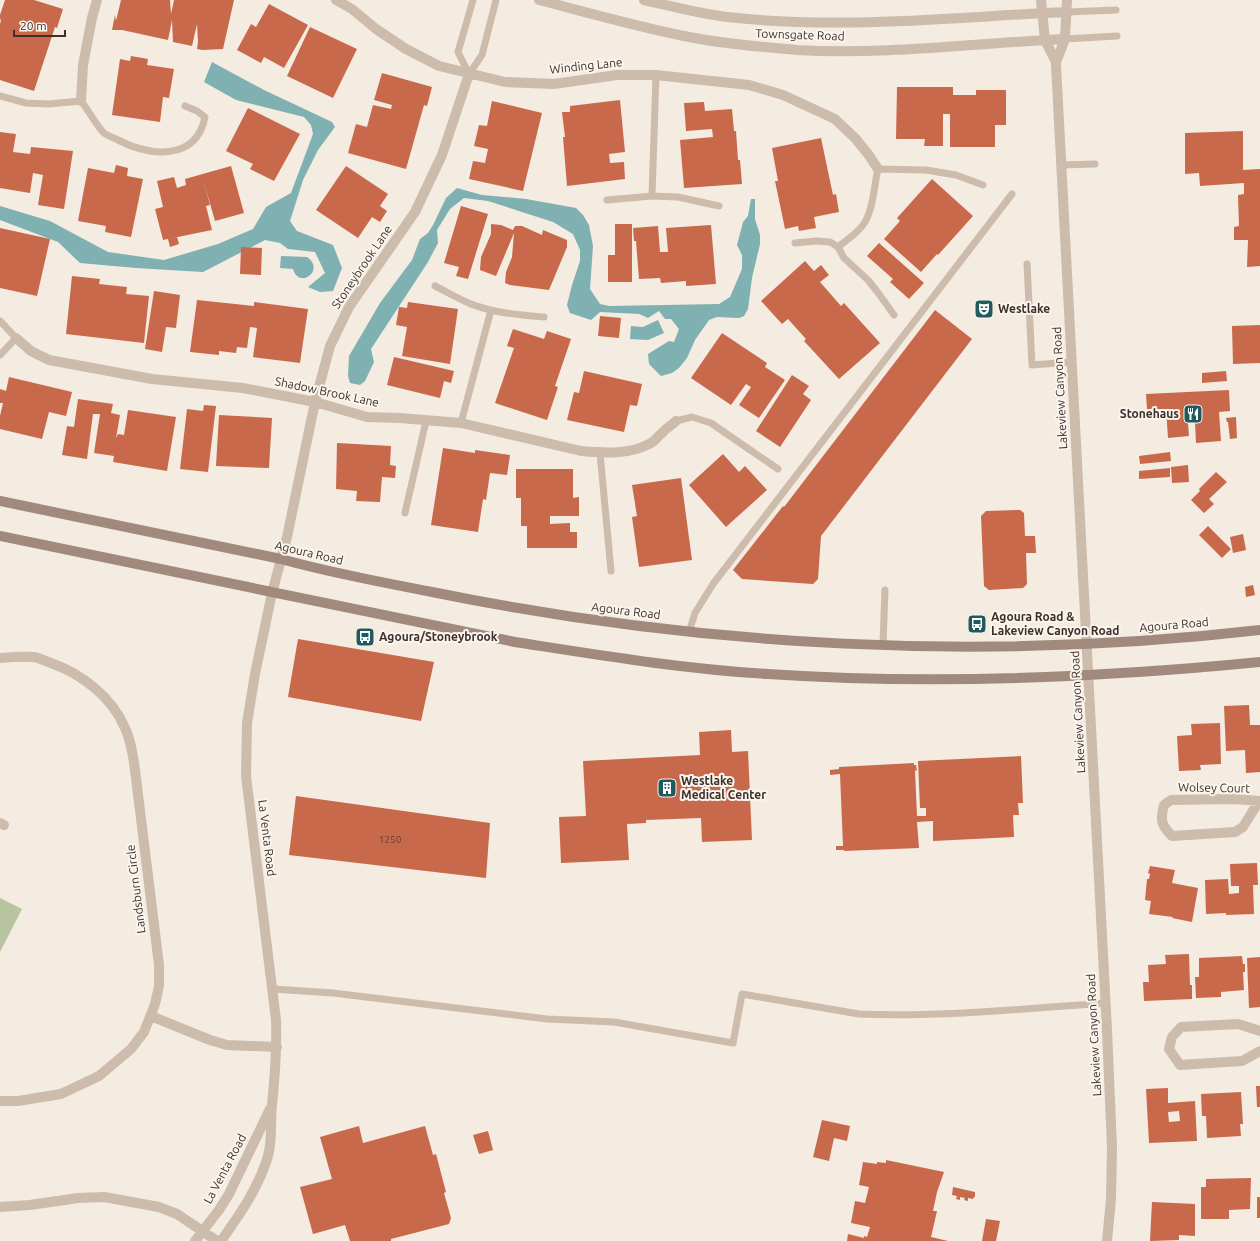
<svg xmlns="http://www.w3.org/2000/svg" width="1260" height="1241" viewBox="0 0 1260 1241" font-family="Ubuntu,sans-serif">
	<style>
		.green { fill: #b8c4a0 }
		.water { fill: #7fb0b2 }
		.building { fill: #c8694b; fill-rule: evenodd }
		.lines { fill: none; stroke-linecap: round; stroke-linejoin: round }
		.service { stroke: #cdbbac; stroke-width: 7 }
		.minor { stroke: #cdbbac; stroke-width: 10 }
		.tertiary { stroke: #cdbbac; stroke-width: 10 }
		.secondary { stroke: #a18a7d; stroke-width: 10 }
		.labels { text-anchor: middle; stroke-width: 4; stroke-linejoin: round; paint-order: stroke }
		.number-label { font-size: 10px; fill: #5e3e33 }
		.street-label { font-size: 12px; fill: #3b302b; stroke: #fbf5ee }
		.poi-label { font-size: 12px; font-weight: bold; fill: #3b302b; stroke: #fbf5ee; text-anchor: start }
	</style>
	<rect width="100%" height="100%" fill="#f4ebe1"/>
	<!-- green -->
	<path class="green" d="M0 898 22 909 0 952Z"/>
	<!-- water -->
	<path class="water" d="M212 62 264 90 332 122 335 127 318 150 303 180 290 221 297 231 333 245 342 268 333 291 320 292 308 287 325 273 315 252 288 249 280 243 265 240 203 272 136 268 80 263 58 242 0 220V206L50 221 108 252 164 260 218 244 253 229 266 207 291 193 313 134 311 125 304 117 236 100 204 82Z
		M457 188 482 195 526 199 576 208 583 215 589 225 593 246 590 289 600 304 609 306 719 304 730 297 742 269V255L737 245 743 222 748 216 751 199H755V219L760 235V244L752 278 748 309 744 316 739 318 717 317 709 320 695 340 687 358 679 368 672 373 661 376 649 364 648 354 669 341 674 342 679 329 671 319H665L659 311 648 318 639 314 600 312 591 320 570 313 567 305 572 285 580 261V250L573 234 553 222 488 201 464 198 450 209 437 230 438 243 428 262 371 349 374 362 365 381 360 385 350 383 348 376 349 356 380 303 412 260 420 239 428 233 433 225 446 198Z
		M281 256 307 257C326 270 299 290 293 269L280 268Z
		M658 320 664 333 648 340 630 339 631 326 643 327Z"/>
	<!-- building -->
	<path class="building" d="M5 0H34L63 9 57 28 55 27 34 91 0 80V24L1 20 0 19V15Z
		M121 0H170L171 14 174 0H234L223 49 202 50 197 49 198 42 197 24 192 46 173 42 172 20 168 40 122 30H112L115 15 116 21Z
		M269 4 308 25 284 68 264 57 261 63 237 50 251 24 256 27Z
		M310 27 357 49 333 98 287 76Z
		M131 56 148 59 147 65 174 69 169 98 163 97 160 122 112 115 120 59 130 61Z
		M382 73 432 87 427 106 424 105 406 169 348 153 356 124 367 127 373 105 391 109 392 105 374 100Z
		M897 87H953V95H976V90H1006V125H995V147H950V114H943V146H924L925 139H896Z
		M620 100 625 152 609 154 610 163 624 162 625 179 567 186 563 137H565L562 112H570V106Z
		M492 101 542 113 523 191 469 179 473 161 485 163 488 149 474 146 479 125 487 126Z
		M704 102 705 111 732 109 734 131H736L738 160H740L742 184 684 188 680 140 713 137 712 129 686 131 684 103Z
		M248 108 300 134 274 181 250 169 253 164 226 151Z
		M1243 131V170L1260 169V266L1247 267 1248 240H1234V227L1239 226 1238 195 1244 194V183L1200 186 1199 173 1185 174V133Z
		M0 132 16 134 13 152 30 154 31 147 73 151 64 209 38 205 43 175 33 173 30 193 0 188Z
		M821 138 833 195 836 194 839 212 814 217 816 228 799 231 798 226 785 229 775 181H778L772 148Z
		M116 165 128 168 127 176 143 179 131 237 105 232 106 226 78 221 88 168 114 173Z
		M231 166 244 213 215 221 203 179 210 205 206 206 212 230 163 240 155 209 163 207 157 181 174 177 177 188 186 185 185 179Z
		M346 166 388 194 380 206 387 211 380 222 372 217 358 238 316 210Z
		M932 179 973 216 938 255 937 254 921 272 884 239 900 221 897 218Z
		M461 206 488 214 468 279 456 276 459 267 444 263Z
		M491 224 501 225 513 230 515 226H522L542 235 543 230 567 240V247L549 290 510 285 505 283 506 272 512 257 514 233 496 276 480 270 481 257 491 234Z
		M615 224H632V282H608V255H615Z
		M711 225 716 284 686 286V281L661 283 660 278 639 279 636 241H634L633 228 658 226 660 252H668L666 228Z
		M0 228 50 239 37 296 0 288Z
		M177 237 179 244 170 247 168 239Z
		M879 243 924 283 909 299 890 282 893 279 867 256Z
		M241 247 262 248 261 275 240 274Z
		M805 261 814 271 821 265 829 275 820 282 841 306 844 303 880 343 839 379 804 341 806 339 788 319 782 324 761 301Z
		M72 276 100 279 99 284 127 287 126 294 149 296 144 343 66 334Z
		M154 291 180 295 176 328 166 327 162 352 145 349Z
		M197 300 254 306V302L308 309 300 363 253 357 257 328 250 327 247 348 237 347 236 353 219 351V355L190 352Z
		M408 302 458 309 450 364 402 356 407 327 396 325 399 307 407 308Z
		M935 310 972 339 821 536 818 579 813 584 742 579 733 570 783 506 784 507Z
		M600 316 621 318 619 338 598 336Z
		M1260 325V363L1233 364 1232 326Z
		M513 329 544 339 547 331 571 339 555 386 558 387 547 420 495 403 514 348 507 346Z
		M722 333 767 363 765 367 785 380 759 418 739 405 751 387 746 384 731 405 691 378Z
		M394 357 454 371 451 383 444 381 440 398 387 385Z
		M584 371 642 384 637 406 630 405 624 432 567 420 574 392 579 393Z
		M1226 371 1227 381 1202 383V373Z
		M792 375 809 386 803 394 811 400 780 447 756 431Z
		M9 377 72 392 66 416 49 412 42 439 0 429V416L3 403H0V389L6 391Z
		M1229 390 1230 411 1219 412 1221 441 1196 443 1195 422 1188 423 1189 436 1168 438 1166 409H1147L1146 394Z
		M78 399 113 404 111 413 120 415 116 438 118 434 124 435 128 410 176 417 167 471 113 462 114 456 94 453 100 414H93L87 459 62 455 67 426 74 427Z
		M204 405 216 406 208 472 180 469 187 409 203 411Z
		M219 415 272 418 269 468 216 466Z
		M1236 417 1237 438 1230 439 1228 422H1227L1226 418Z
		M337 443 391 446 390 465 396 466 395 478 382 477 380 502 356 501 357 491 336 489Z
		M443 448 475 453V450L510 455 507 475 490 473 486 500 483 499 478 532 431 525Z
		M1170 452 1171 461 1140 464 1139 456Z
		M723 454 739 472 745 466 767 490 726 527 689 485Z
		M1188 465 1189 482 1172 483 1171 467Z
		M1170 468V477L1139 479V471Z
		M516 469H573V498L579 497V516H550V524L570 523V532H577V548H527V526H521V498H516Z
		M1216 472 1227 482 1209 499 1214 504 1204 513 1191 500 1200 491 1199 489Z
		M681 478 692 560 639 567 632 517 637 516 632 485Z
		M1020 510 1024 513 1025 536H1035L1036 553H1026L1027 584 1023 588 989 590 984 586 981 516 986 511Z
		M1208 526 1231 549 1222 558 1199 535Z
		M1243 534 1246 550 1233 553 1230 537Z
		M1253 585 1255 595 1246 597 1245 587Z
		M298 639 434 662 421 721 288 697Z
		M1249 705 1250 725H1260V772L1246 773 1245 750 1226 751 1224 706Z
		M1220 723 1221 764 1200 765 1201 770 1179 771 1177 736 1192 735 1191 724Z
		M731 730 732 752 748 751 752 840 702 842 701 818 646 820V823L627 824 629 860 561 863 559 817 586 816 583 761 700 755 699 732Z
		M1021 756 1023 803H1018L1019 815H1013L1014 837 933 841V821L917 822 919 848 844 851V850H836V846H843L840 774 830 775V770L839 769V767L914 763V765H916L917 771 915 770 917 816H926V808H920L918 761Z
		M296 796 490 823 486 878 289 855Z
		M1257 863 1258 885H1253L1254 914 1226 915V913L1206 914 1205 880 1228 879 1229 894 1239 893V886H1231L1230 864Z
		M1150 866 1175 870 1172 883 1198 888 1192 922 1172 918 1173 917 1149 914 1151 901 1145 900 1147 879H1149L1150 874 1148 873Z
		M1189 954 1190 985H1192V999L1144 1001 1143 982H1149L1148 965 1166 964 1165 955Z
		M1242 956 1243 964H1245V972H1243L1244 990 1221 992V997L1196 998 1195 977H1199V958Z
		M1260 957V1007L1249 1008 1247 958Z
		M1256 1086H1260V1107H1257Z
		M1168 1088V1103L1195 1101 1197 1141 1149 1143 1146 1089ZM1179 1111 1180 1121 1169 1122 1168 1112Z
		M1241 1092 1243 1124H1240L1241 1136 1207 1138 1206 1116H1202L1201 1094Z
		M822 1120 850 1126 847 1141 834 1138 829 1161 813 1157Z
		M359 1126 363 1143 425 1126 433 1155 436 1154 446 1192 444 1193 451 1218 449 1224 391 1239V1241H350L345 1225 313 1234 300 1187 332 1179 320 1137Z
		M488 1131 493 1150 479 1154 473 1135Z
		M886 1160 944 1172 937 1192 933 1211H937L931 1237 948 1241H847L848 1234 864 1238V1236L867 1237 870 1227 851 1223 855 1201 865 1203 869 1187 859 1185 863 1162 877 1164V1162L886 1163Z
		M1251 1178 1250 1209 1229 1210V1219H1201V1187H1206V1179Z
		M953 1187 975 1192V1197H974L973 1199 968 1198V1201L964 1200 965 1198 960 1197V1200L956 1199 957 1196 952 1195Z
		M1257 1197H1260V1218H1257Z
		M1152 1202 1195 1204V1236L1179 1235V1240L1150 1241Z
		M986 1219 1000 1221 996 1241H982Z"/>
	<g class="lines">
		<!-- service -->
		<path class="service" d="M473 0 458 52 469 74 482 55 496 0
			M1067 12 1116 10
			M1065 39 1117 36
			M0 96 26 103 49 104 81 101C87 108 98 128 104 133 108 136 114 138 118 140 149 156 196 162 205 117L197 111 185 106
			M1062 165 1095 164
			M652 196 656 75
			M607 200 652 196 678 197 719 206
			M795 243 816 241 830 242 838 247 844 258 868 280 879 294 894 315
			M838 247C848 239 862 230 867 218 874 204 874 185 878 169L926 170 956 175 983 185
			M1027 264 1032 365 1071 362
			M435 286C447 292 459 299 471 304 494 313 520 315 544 317
			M0 321 16 338 0 355
			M676 421 692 417 711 423 778 469
			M461 423 491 310
			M600 453 611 571
			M405 513 426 421
			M689 632 695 613 713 584 1012 194
			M883 644 885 590
			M273 989 333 993 547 1019 614 1022 733 1043 742 994 859 1014C942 1017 1024 1009 1106 1003"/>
		<!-- minor -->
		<path class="minor" d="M336 0 352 9 376 29 406 49 439 66 505 82 554 84 617 75H656L749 85 783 95 835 119 855 138 868 154 878 169
			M81 101 83 65 92 18 97 0
			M16 338 31 351 49 360 152 379 243 388 315 402 367 417 400 418 461 423 581 451C605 453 630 455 651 443 655 441 658 436 662 433 666 428 672 425 676 421
			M0 658C11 657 22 656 34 657 39 658 46 661 51 663 82 674 112 697 125 728 132 744 134 762 136 778L159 965V986L155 1004 144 1032 131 1049 99 1076 61 1094 18 1101H0
			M1259 801 1243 827 1235 832 1172 836C1161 825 1160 820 1164 805L1171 800 1234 799 1260 801
			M0 823 4 825
			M151 1016 210 1040 227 1045 277 1047
			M1260 1031 1238 1024 1181 1027 1172 1037 1169 1049 1180 1065 1242 1061 1260 1051
			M0 1207 30 1205 78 1198 104 1197 159 1207 177 1214 217 1241
			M195 1241 219 1210 229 1194 270 1109
			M221 1241C238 1217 255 1193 265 1165 273 1146 270 1125 272 1105 275 1076 277 1049 276 1020L246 776 247 723 255 674 272 593 287 537 315 402 330 346 349 307 415 212 442 155 469 74"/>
		<!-- tertiary -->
		<path class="tertiary" d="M539 0C589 13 638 27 689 37 724 44 761 47 797 50 886 55 976 43 1065 39
			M644 0C671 6 699 14 727 17 841 30 954 17 1067 12
			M1041 0 1045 40 1056 62V65L1107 1030 1112 1147 1111 1199 1107 1241
			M1056 62 1065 39 1067 0"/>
		<!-- secondary -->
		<path class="secondary" d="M0 501 281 559C331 573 381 582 432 592 703 647 985 662 1260 630
			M0 536 515 642C599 655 683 669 768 674 932 685 1097 678 1260 662"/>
	</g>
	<!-- icons -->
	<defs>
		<symbol id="theatre-square" viewBox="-11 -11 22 22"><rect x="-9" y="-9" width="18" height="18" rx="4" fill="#1f5a5e" stroke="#fbf5ee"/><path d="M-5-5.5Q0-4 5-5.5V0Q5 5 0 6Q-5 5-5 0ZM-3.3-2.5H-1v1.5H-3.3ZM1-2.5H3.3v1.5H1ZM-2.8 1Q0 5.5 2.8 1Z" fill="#fff"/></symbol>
		<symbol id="restaurant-square" viewBox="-11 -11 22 22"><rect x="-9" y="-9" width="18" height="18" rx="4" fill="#1f5a5e" stroke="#fbf5ee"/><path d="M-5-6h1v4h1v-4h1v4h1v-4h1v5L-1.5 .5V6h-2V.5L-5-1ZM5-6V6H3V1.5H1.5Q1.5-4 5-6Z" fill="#fff"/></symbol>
		<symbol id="bus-square" viewBox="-11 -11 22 22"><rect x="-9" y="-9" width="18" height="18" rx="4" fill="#1f5a5e" stroke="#fbf5ee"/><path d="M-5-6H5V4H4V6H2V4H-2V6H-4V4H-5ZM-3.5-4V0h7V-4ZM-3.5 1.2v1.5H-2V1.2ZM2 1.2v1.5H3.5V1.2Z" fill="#fff"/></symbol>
		<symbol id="building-square" viewBox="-11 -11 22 22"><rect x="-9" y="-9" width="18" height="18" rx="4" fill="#1f5a5e" stroke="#fbf5ee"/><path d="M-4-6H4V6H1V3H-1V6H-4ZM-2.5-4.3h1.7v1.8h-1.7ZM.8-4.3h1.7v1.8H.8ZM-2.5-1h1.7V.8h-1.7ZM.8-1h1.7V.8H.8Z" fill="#fff"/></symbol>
	</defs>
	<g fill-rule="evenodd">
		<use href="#theatre-square" x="973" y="298" width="22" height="22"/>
		<use href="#restaurant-square" x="1182" y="403" width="22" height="22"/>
		<use href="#bus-square" x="966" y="613" width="22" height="22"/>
		<use href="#bus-square" x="354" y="626" width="22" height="22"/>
		<use href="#building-square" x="656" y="777" width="22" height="22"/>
	</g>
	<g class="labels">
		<!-- number labels -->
		<g class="number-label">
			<text x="390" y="843">1250</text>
		</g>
		<!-- street labels -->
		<g class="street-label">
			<text transform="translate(800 35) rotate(2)" y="4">Townsgate Road</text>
			<text transform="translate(586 66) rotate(-6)" y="4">Winding Lane</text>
			<text transform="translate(362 267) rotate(-56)" y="4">Stoneybrook Lane</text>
			<text transform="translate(1060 388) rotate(-93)" y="4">Lakeview Canyon Road</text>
			<text transform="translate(327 392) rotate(12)" y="4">Shadow Brook Lane</text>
			<text transform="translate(309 553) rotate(13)" y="4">Agoura Road</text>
			<text transform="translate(626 611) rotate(7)" y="4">Agoura Road</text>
			<text transform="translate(1174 625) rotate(-5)" y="4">Agoura Road</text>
			<text transform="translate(1078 712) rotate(-93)" y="4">Lakeview Canyon Road</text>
			<text transform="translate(1214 788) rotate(1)" y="4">Wolsey Court</text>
			<text transform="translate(267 838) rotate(83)" y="4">La Venta Road</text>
			<text transform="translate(136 889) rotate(-97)" y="4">Landsburn Circle</text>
			<text transform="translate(1094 1035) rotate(-93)" y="4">Lakeview Canyon Road</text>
			<text transform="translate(225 1169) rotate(-62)" y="4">La Venta Road</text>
		</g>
		<!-- poi labels -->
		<g class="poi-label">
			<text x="998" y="313">Westlake</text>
			<text x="1179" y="418" text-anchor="end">Stonehaus</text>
			<text x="991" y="621">Agoura Road &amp;<tspan x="991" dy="14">Lakeview Canyon Road</tspan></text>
			<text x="379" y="641">Agoura/Stoneybrook</text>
			<text x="681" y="785">Westlake<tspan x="681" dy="14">Medical Center</tspan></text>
		</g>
	</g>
	<!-- scale -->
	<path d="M14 30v6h51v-6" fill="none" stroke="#3b302b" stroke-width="2"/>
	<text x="20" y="30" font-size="12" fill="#3b302b" stroke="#fbf5ee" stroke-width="3" paint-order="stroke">20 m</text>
</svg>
